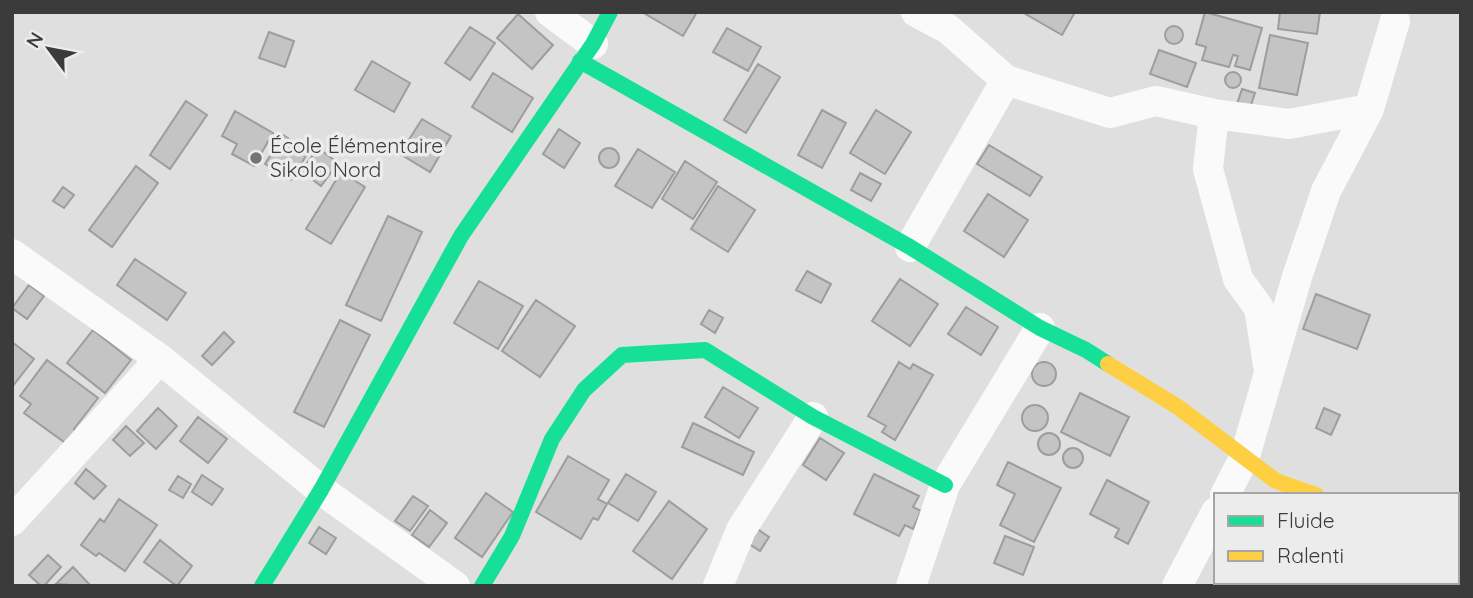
<svg xmlns="http://www.w3.org/2000/svg" width="1473" height="598" viewBox="0 0 1473 598" font-family="Quicksand,sans-serif">
	<style>
		.building { fill: #c4c4c4; stroke: #9d9d9d; stroke-width: 2 }
		.lines { fill: none; stroke-linecap: round; stroke-linejoin: round }
		.street { stroke: #fafafa; stroke-width: 30 }
		.fast { stroke: #16e098; stroke-width: 16 }
		.slow { stroke: #ffcf43; stroke-width: 16 }
		.poi-dot { fill: #747474; stroke: #ececed; stroke-width: 2.5 }
		.labels { text-anchor: middle; stroke-width: 7; stroke-linejoin: round; paint-order: stroke }
		.poi-label { font-size: 21px; fill: #3b3b3b; stroke: #ececed; text-anchor: start }
	</style>
	<rect width="100%" height="100%" fill="#dfdfdf"/>
	<!-- building -->
	<path class="building" d="M642 12H697L683 36Z
		M1022 12H1075L1062 35Z
		M1205 12 1262 28 1250 70 1235 66 1238 56 1233 55 1229 67 1202 60 1206 47 1196 44Z
		M1280 12H1320L1317 34 1278 29Z
		M518 14 553 45 532 69 497 38Z
		M1165 35a9 9 0 1 1 18 0a9 9 0 1 1-18 0Z
		M470 27 495 43 470 80 445 63Z
		M727 28 761 47 748 71 713 52Z
		M269 32 294 41 285 67 259 58Z
		M1270 35 1308 43 1297 95 1259 88Z
		M1159 50 1196 63 1187 87 1150 74Z
		M372 61 410 83 394 112 355 90Z
		M758 64 780 77 746 133 724 120Z
		M1225 80a8 8 0 1 1 16 0a8 8 0 1 1-16 0Z
		M493 73 533 98 512 132 472 107Z
		M1242 89 1255 93 1250 108 1237 104Z
		M186 101 207 115 170 169 150 155Z
		M822 110 846 123 822 168 798 155Z
		M876 110 911 132 885 174 850 153Z
		M235 111 273 133 254 166 232 154 237 144 222 136Z
		M422 119 451 136 430 172 400 154Z
		M559 129 580 143 564 168 543 154Z
		M283 135 309 151 291 180 265 164Z
		M989 145 1042 177 1030 196 977 164Z
		M599 158a10 10 0 1 1 20 0a10 10 0 1 1-20 0Z
		M318 148 338 163 321 186 301 171Z
		M638 149 675 172 652 208 615 186Z
		M685 161 717 182 693 219 662 199Z
		M136 166 158 183 112 247 89 230Z
		M341 172 365 187 331 244 306 229Z
		M860 173 881 184 871 201 851 190Z
		M718 186 755 210 728 252 691 229Z
		M63 187 74 195 64 208 53 201Z
		M988 194 1028 220 1004 257 964 231Z
		M388 216 422 232 381 321 346 305Z
		M135 259 186 293 167 320 117 285Z
		M807 271 831 284 821 303 796 290Z
		M900 279 938 304 910 346 872 321Z
		M479 281 523 306 498 349 454 323Z
		M29 285 44 296 27 319 12 308Z
		M1316 294 1370 315 1357 349 1303 329Z
		M536 300 575 326 540 377 502 351Z
		M966 307 998 327 981 355 948 334Z
		M709 310 723 318 715 333 701 324Z
		M340 320 370 335 324 427 294 412Z
		M93 330 131 360 105 393 67 363Z
		M224 332 234 342 212 365 202 356Z
		M12 342 34 359 12 387Z
		M47 360 98 398 74 429 81 434 71 447 24 413 31 404 20 396Z
		M899 362 910 369 913 364 933 375 895 440 882 432 886 426 868 416Z
		M1032 374a12 12 0 1 1 24 0a12 12 0 1 1-24 0Z
		M723 387 758 408 739 438 705 417Z
		M1080 393 1129 417 1110 456 1061 432Z
		M1022 418a13 13 0 1 1 26 0a13 13 0 1 1-26 0Z
		M158 408 177 426 156 449 137 431Z
		M1324 408 1340 415 1331 435 1316 428Z
		M198 417 227 439 208 463 180 441Z
		M693 423 754 452 743 475 682 447Z
		M126 426 144 443 130 456 113 440Z
		M1038 444a11 11 0 1 1 22 0a11 11 0 1 1-22 0Z
		M820 438 844 453 826 480 803 465Z
		M1063 458a10 10 0 1 1 20 0a10 10 0 1 1-20 0Z
		M568 456 609 480 598 499 607 504 598 520 593 518 581 539 536 512Z
		M1008 462 1061 488 1034 542 1000 525 1015 494 997 485Z
		M86 469 106 486 94 499 75 483Z
		M626 474 656 492 638 521 608 503Z
		M874 474 919 496 913 507 921 511 913 529 905 525 899 536 854 514Z
		M202 475 223 489 212 505 192 492Z
		M178 476 191 484 183 498 169 490Z
		M1107 480 1149 502 1128 544 1115 537 1119 529 1090 514Z
		M486 493 513 512 482 557 455 538Z
		M413 496 428 506 410 531 395 521Z
		M119 499 157 525 125 571 99 553 96 556 81 545 100 519 104 522Z
		M669 501 707 529 672 579 633 551Z
		M430 510 447 523 429 547 412 535Z
		M753 526 769 537 760 551 743 540Z
		M319 527 336 538 326 554 309 543Z
		M1005 536 1034 547 1023 575 994 563Z
		M160 540 192 566 177 586 144 562Z
		M48 555 61 567 44 586H41L29 575Z
		M73 567 91 586 56 584Z
		M1252 582H1283L1281 586H1251Z
		M1309 582H1362L1360 586H1307Z"/>
	<g class="lines">
		<!-- street -->
		<path class="street" d="M550 12 593 44
			M916 12 948 29 1006 80 1110 113 1156 101 1214 114 1289 124 1369 109
			M1214 114 1208 169 1238 279 1259 308 1268 365
			M910 247 1006 80
			M12 254 160 359 321 490 455 586
			M1225 495 1245 456 1297 277 1326 191 1369 109 1395 21
			M12 521 160 359
			M1453 582 1461 585
			M718 586 741 530 813 417
			M911 586 945 485 1040 328
			M1177 586 1216 512"/>
		<!-- fast -->
		<path class="fast" d="M580 61 910 247 1040 328 1086 350 1108 364
			M262 586 321 490 461 236 593 44 610 12
			M482 586 512 536 552 439 584 390 622 355 705 350 813 417 945 485"/>
		<!-- slow -->
		<path class="slow" d="M1108 364 1178 407 1276 481 1316 495"/>
	</g>
	<!-- markers -->
	<circle class="poi-dot" cx="256" cy="158" r="7"/>
	<g class="labels">
		<!-- poi labels -->
		<g class="poi-label">
			<text x="270" y="153">École Élémentaire<tspan x="270" dy="24">Sikolo Nord</tspan></text>
		</g>
	</g>
	<!-- border -->
	<rect width="1473" height="598" fill="none" stroke="#3b3b3b" stroke-width="28"/>
	<!-- legend -->
	<rect x="1214" y="493" width="245" height="91" fill="#ececed" stroke="#a5a5a6" stroke-width="2"/>
	<rect x="1228" y="516" width="35" height="10" fill="#16e098" stroke="#a5a5a6" stroke-width="2"/>
	<text x="1277" y="528" font-size="21" fill="#3b3b3b">Fluide</text>
	<rect x="1228" y="551" width="35" height="10" fill="#ffcf43" stroke="#a5a5a6" stroke-width="2"/>
	<text x="1277" y="563" font-size="21" fill="#3b3b3b">Ralenti</text>
	<!-- north arrow -->
	<g transform="translate(49 49) rotate(302)" stroke="#ececed" stroke-width="5" paint-order="stroke">
	<path d="M0-5L12 26L0 18L-12 26Z" fill="#3b3b3b"/>
	<text y="-10" font-size="19" font-weight="bold" text-anchor="middle" fill="#3b3b3b">N</text>
	</g>
</svg>
